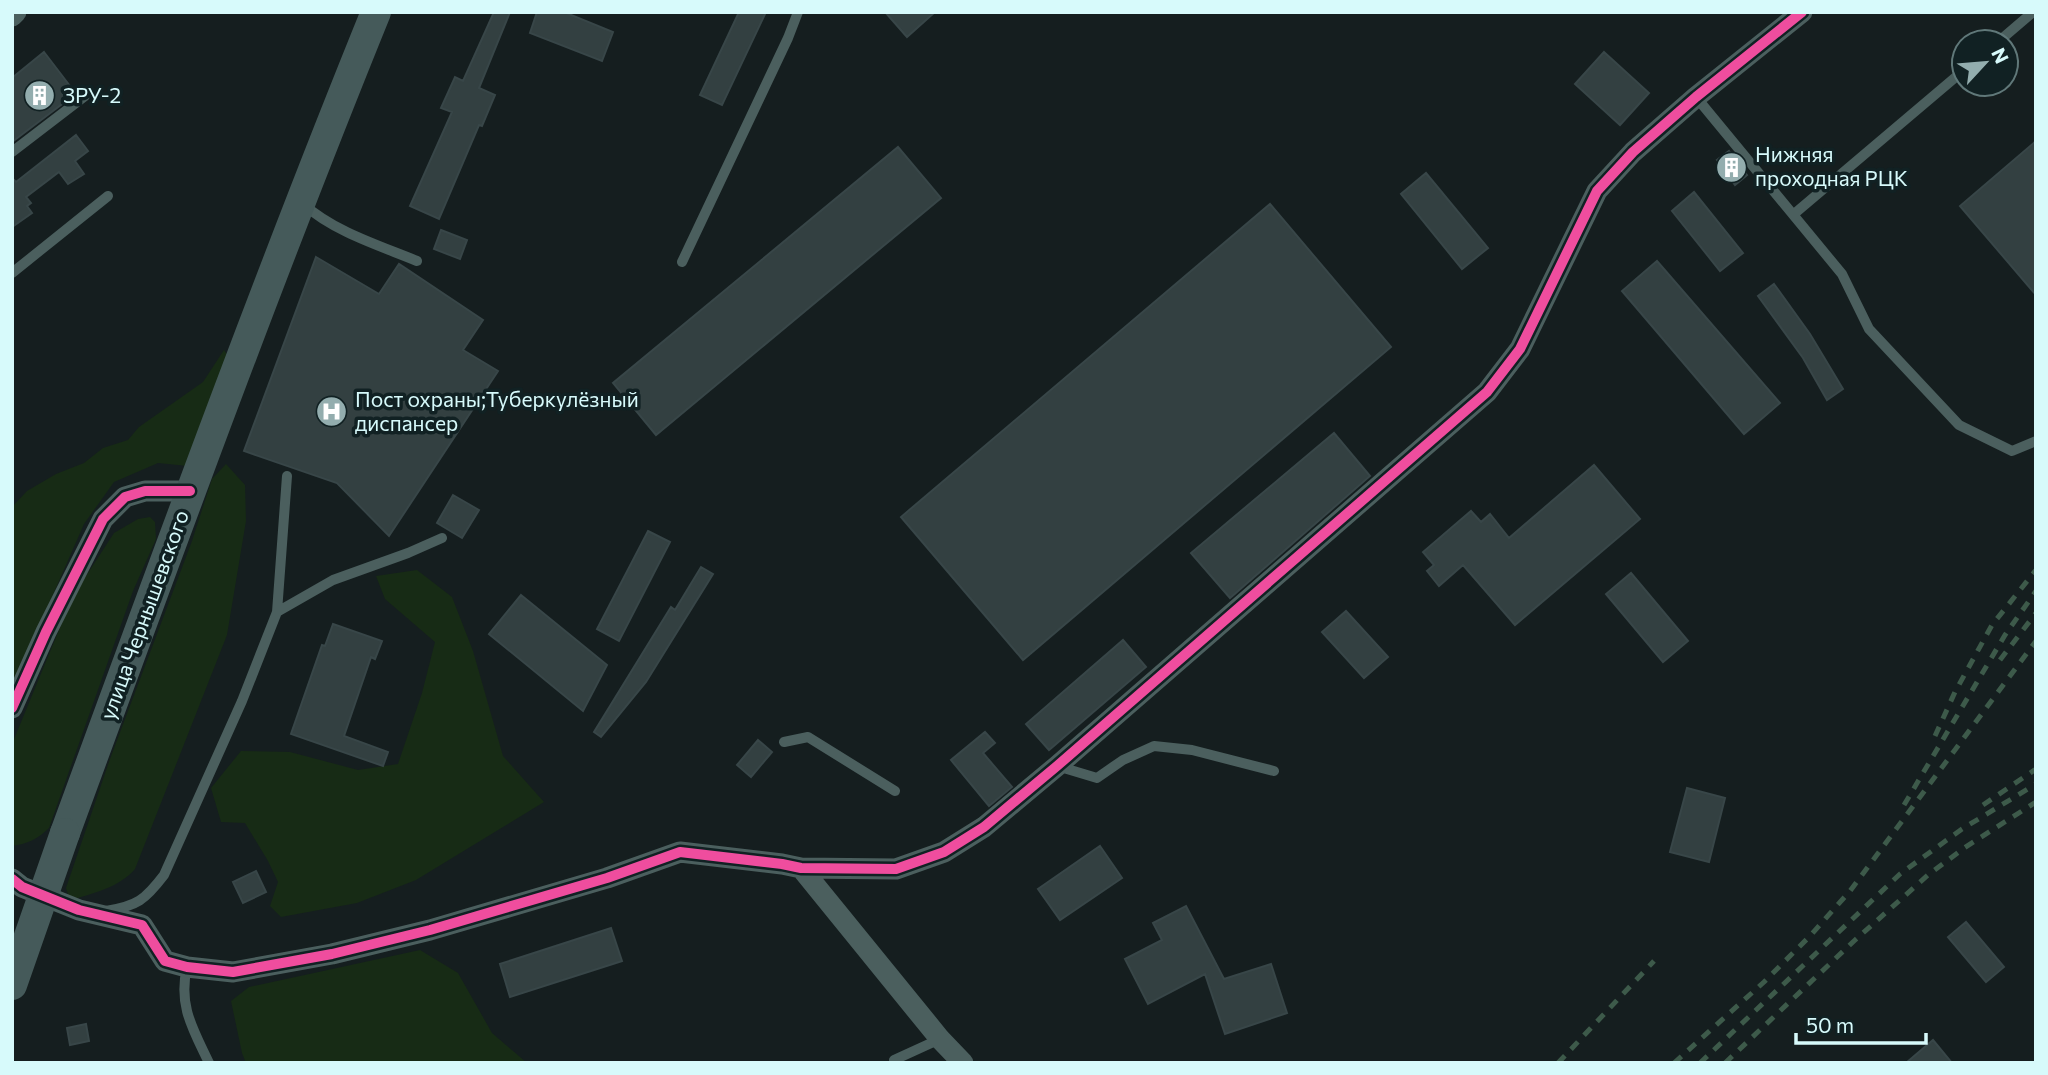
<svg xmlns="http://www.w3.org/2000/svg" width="2048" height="1075" viewBox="0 0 2048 1075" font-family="Commissioner,sans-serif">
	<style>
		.green { fill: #172b15 }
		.building { fill: #334041; stroke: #384648; stroke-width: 2 }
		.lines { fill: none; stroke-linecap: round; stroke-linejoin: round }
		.service { stroke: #4b5f5e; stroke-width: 10 }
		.minor { stroke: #4b5f5e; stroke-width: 21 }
		.secondary { stroke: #455a5a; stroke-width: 30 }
		.rail { stroke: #3d5a4a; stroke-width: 5; stroke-dasharray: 10 9; stroke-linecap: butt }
		.secondary-bridge { stroke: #455a5a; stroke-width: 30 }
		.cycleway-casing { stroke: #112123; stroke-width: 15 }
		.cycleway { stroke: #ef4d9e; stroke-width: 10 }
		.labels { text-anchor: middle; stroke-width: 7; stroke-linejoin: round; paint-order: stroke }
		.poi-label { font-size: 21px; fill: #d7fafb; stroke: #112123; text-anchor: start }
		.street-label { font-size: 21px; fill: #d7fafb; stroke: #112123 }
	</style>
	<rect width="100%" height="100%" fill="#151e1f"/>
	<!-- green -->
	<path class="green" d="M224 350 230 359 188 466 158 463 114 482 84 524 12 688V507L27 491 56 474 84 463 103 448 128 440 139 427 203 382Z
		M226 464 245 485 246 521 227 635 135 869C120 887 92 894 70 900L66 888 110 759 192 541 212 479Z
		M150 517 155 522 156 539 133 591 49 828C38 839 27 844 12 846V744L73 596 114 533 138 519Z
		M417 570 452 597 473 651 503 756 544 802 416 880 357 903 281 917 270 906 278 882 268 861 245 823 221 822 211 788 241 751 290 752 358 770 398 764 422 693 435 642 385 599 376 576Z
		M420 950 458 973 492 1033 527 1063H246L242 1053 231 1001 249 987Z"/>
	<!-- building -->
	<path class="building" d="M494 12H510L479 88 495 95 482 126 479 125 439 219 410 206 452 112 441 108 455 77 463 81Z
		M537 12H564L613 32 602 61 530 33Z
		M739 12H766L722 105 700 95Z
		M885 12H935L907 37Z
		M44 52 70 86 64 91 70 98 12 142V78Z
		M1604 52 1649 93 1620 125 1575 84Z
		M76 135 88 151 75 161 84 174 68 184 59 172 26 197 31 203 27 206 32 213 12 227V178L16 182Z
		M2036 141V295L1960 206Z
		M898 147 941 198 656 435 613 383Z
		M1729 151 1747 175 1735 185 1717 160Z
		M1426 173 1488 248 1462 269 1401 194Z
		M1694 192 1743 253 1720 271 1672 211Z
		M1270 204 1391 347 1023 660 901 517Z
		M441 230 467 240 460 259 434 249Z
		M316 257 379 294 399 264 483 320 463 350 498 371 389 536 337 483 244 451Z
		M1657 261 1780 403 1744 434 1622 291Z
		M1774 284 1810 334 1843 389 1827 400 1803 358 1758 296Z
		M1334 433 1370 476 1230 598 1191 553Z
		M1594 465 1640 519 1515 625 1463 565 1439 586 1427 571 1434 565 1423 552 1471 511 1481 522 1490 514 1509 538Z
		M453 495 479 510 462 538 437 523Z
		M648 531 670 542 619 641 597 629Z
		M701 567 713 574 646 682 601 737 594 732 671 607 675 610Z
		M1631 573 1688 641 1663 662 1606 594Z
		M521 595 607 665 583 711 489 634Z
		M1346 611 1388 657 1364 678 1322 632Z
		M333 624 382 641 375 659 371 657 344 736 388 752 383 766 291 734 322 645 325 646Z
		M1123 640 1146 667 1049 750 1026 724Z
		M985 732 995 743 983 753 1012 787 989 806 951 760Z
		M758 740 772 752 751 777 737 765Z
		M1687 788 1725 798 1709 862 1670 852Z
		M1100 846 1122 878 1060 920 1038 889Z
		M256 871 266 892 243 903 233 882Z
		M1186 906 1224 979 1271 964 1287 1013 1225 1034 1205 974 1148 1004 1125 959 1162 940 1153 923Z
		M1966 922 2004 967 1986 982 1948 937Z
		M611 928 622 961 510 997 500 964Z
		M86 1024 89 1041 70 1045 67 1028Z
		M1933 1040 1952 1063H1906Z"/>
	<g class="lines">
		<!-- service -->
		<path class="service" d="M1998 42 2033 12
			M1696 97 1842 274 1869 329 1959 425 2012 451 2036 441
			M12 152 85 96
			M303 204C335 232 378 245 417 261
			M1794 214 1964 70
			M682 262 788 38 798 12
			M12 273 108 196
			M277 612 333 580 408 553 442 538
			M784 742 808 737 895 791
			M1057 766 1097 778 1123 760 1154 746 1192 750 1274 771
			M106 911C137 906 145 900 164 875L242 701 277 612 287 476
			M187 967C178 1006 193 1029 209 1063
			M894 1060 940 1039"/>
		<!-- minor -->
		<path class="minor" d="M12 16 16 12
			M12 708 46 632 103 519 125 497 145 491H190
			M801 868 940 1039 963 1063
			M12 879 22 887 79 910 142 925 165 961 187 967 233 972 332 954 430 930 607 878 680 852 782 864 801 868 896 869 944 852 984 827 1057 766 1487 392 1520 349 1597 191 1633 152 1696 97 1802 12"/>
		<!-- secondary -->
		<path class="secondary" d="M65 833C166 558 266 283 376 12"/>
		<!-- rail -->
		<path class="rail" d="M2000 660 2036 613
			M1935 736 1955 692 1992 625 2036 570
			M1904 805 2005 635 2036 591
			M1983 805 2036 769
			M1558 1063 1654 961
			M1674 1063 1764 982 1810 936 1850 891 2036 641
			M1700 1063 1900 874 1962 829 2036 784
			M1725 1063 1854 941 1928 875 1964 848 2036 802"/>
		<!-- secondary-bridge -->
		<path class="secondary-bridge" d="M12 985 65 833"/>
		<defs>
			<path id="cycleway" d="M12 708 46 632 103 519 125 497 145 491H190
				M12 879 22 887 79 910 142 925 165 961 187 967 233 972 332 954 430 930 607 878 680 852 782 864 801 868 896 869 944 852 984 827 1057 766 1487 392 1520 349 1597 191 1633 152 1696 97 1802 12"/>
		</defs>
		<!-- cycleway casing -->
		<use href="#cycleway" class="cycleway-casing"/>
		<!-- cycleway -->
		<use href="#cycleway" class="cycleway"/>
	</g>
	<!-- icons -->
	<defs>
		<symbol id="building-disc" viewBox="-11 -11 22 22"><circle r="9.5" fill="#93adae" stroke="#112123"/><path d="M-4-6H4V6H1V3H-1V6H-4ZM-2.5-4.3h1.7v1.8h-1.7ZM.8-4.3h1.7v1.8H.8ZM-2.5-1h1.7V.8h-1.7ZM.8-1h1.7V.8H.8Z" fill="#fff"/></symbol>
		<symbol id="hospital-disc" viewBox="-11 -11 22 22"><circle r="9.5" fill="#93adae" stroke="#112123"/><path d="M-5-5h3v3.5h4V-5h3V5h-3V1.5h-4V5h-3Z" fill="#fff"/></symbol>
	</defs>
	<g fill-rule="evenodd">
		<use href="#building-disc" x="22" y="78" width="35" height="35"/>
		<use href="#building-disc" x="1714" y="150" width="35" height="35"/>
		<use href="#hospital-disc" x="314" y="394" width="35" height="35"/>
	</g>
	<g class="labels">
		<!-- poi labels -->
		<g class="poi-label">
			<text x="63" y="103">ЗРУ-2</text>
			<text x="1755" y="162">Нижняя<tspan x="1755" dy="24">проходная РЦК</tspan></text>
			<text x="355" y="407">Пост охраны;Туберкулёзный<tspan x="355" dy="24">диспансер</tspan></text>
		</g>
		<!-- street labels -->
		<g class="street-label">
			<text transform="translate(145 615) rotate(-70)" y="7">улица Чернышевского</text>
		</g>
	</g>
	<!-- border -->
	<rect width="2048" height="1075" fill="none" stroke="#d7fafb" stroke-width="28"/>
	<!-- north arrow -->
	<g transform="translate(1985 63) rotate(64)"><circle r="33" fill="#112123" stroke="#607879" stroke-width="2"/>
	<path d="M0-5L12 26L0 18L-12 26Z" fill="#93adae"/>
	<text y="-10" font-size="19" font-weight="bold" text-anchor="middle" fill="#d7fafb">N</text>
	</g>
	<!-- scale -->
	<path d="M1796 1033v10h130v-10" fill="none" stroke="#d7fafb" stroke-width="3.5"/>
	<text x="1806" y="1033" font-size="21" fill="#d7fafb" stroke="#112123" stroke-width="5" paint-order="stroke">50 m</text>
</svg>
